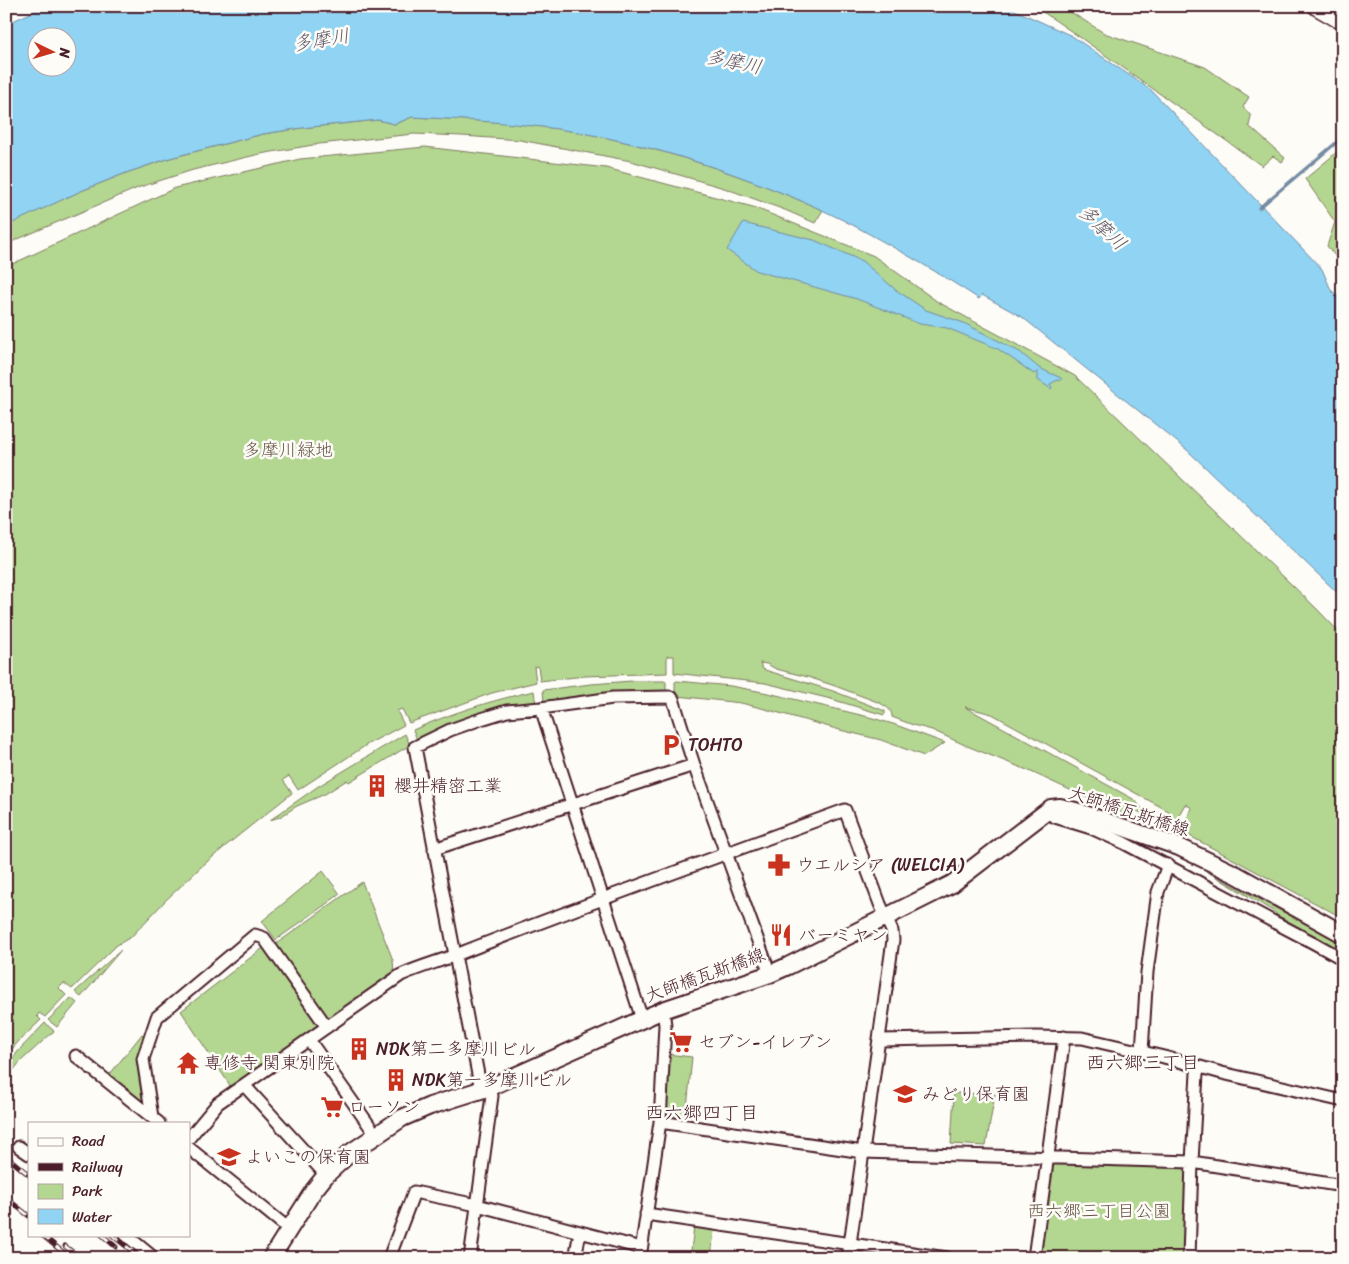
<svg xmlns="http://www.w3.org/2000/svg" width="1349" height="1264" viewBox="0 0 1349 1264" font-family="Sriracha,'Klee One',sans-serif">
	<style>
		.built { fill: #f4ebd9 }
		.green { fill: #b3d690; stroke: #7e7a5e }
		.water { fill: #90d3f2; stroke: #748ba2; fill-rule: evenodd }
		.lines { fill: none; stroke-linecap: round; stroke-linejoin: round }
		.stream { stroke: #748ba2; stroke-width: 3 }
		.street-casing { stroke: #4a1f2b; stroke-width: 15 }
		.secondary-casing { stroke: #4a1f2b; stroke-width: 20 }
		.primary-casing { stroke: #4a1f2b; stroke-width: 21 }
		.street { stroke: #fdfcf7; stroke-width: 11 }
		.secondary { stroke: #fdfcf7; stroke-width: 16 }
		.primary { stroke: #fdfcf7; stroke-width: 18 }
		.rail-casing { stroke: #4a1f2b; stroke-width: 5 }
		.rail { stroke: #fdfcf7; stroke-width: 3; stroke-dasharray: 9; stroke-linecap: butt }
		.labels { text-anchor: middle; stroke-width: 5; stroke-linejoin: round; paint-order: stroke }
		.park-label { font-size: 18px; fill: #6a5649; stroke: #fdfcf7 }
		.poi-label { font-size: 18px; fill: #4a1f2b; stroke: #fdfcf7; text-anchor: start }
		.street-label { font-size: 18px; fill: #4a1f2b; stroke: #fdfcf7 }
		.water-label { font-size: 19px; font-style: italic; fill: #5f5567; stroke: #fdfcf7 }
		.neighbourhood-label { font-size: 19px; fill: #4a1f2b; stroke: #fdfcf7 }
	</style>
	<rect width="100%" height="100%" fill="#fdfcf7"/>
	<filter id="ink" filterUnits="userSpaceOnUse"><feTurbulence type="fractalNoise" baseFrequency=".02" numOctaves="2"/><feDisplacementMap in="SourceGraphic" scale="10" xChannelSelector="R" yChannelSelector="G"/><feConvolveMatrix kernelMatrix="1 2 1 2 8 2 1 2 1" color-interpolation-filters="sRGB"/></filter>
	<g filter="url(#ink)">
		<!-- built -->
		<path class="built" d="M860 1250 910 1258H856L857 1253Z"/>
		<!-- green -->
		<path class="green" d="M1028 6H1061L1104 33 1205 67 1249 97 1243 107 1251 116 1249 126 1285 158 1282 162 1273 156 1262 166 1081 38 1043 12Z
			M412 117C467 120 523 122 578 132 638 143 699 161 757 183 779 191 801 201 823 210L815 223 785 210 724 188 631 161 520 140 462 136 414 134 319 144 260 154 193 170 140 187 18 239 6 245V226L15 221 81 191 126 173 170 158 263 134 302 128 378 120 394 124 400 122Z
			M425 147 606 168 753 207 874 256 938 302 1075 376 1316 608 1343 636V918L1186 834 1182 828 1192 808 1185 804 1174 824 1163 826 1170 812 992 714 965 707 1135 800 1143 810 1141 813 1135 810 1130 818 1027 770 967 746 932 730 913 725 892 717C892 709 886 707 880 703L835 686 808 677 776 669 767 664 760 663 762 668 765 670 833 691 885 711V714L884 715 831 699 765 683 674 673V656H667V673L585 676 540 681 538 666 534 667 536 682 492 693 409 723 402 709 397 711 404 725 368 744 298 790 289 776 283 780 292 793 228 844 201 867 165 901 131 937 117 945 72 989 64 983 59 988 66 995 45 1017 39 1013 37 1016 41 1020 19 1041 6 1056V267L175 188 300 159Z
			M1343 147V266L1327 246 1335 222 1305 179Z
			M632 681H664L666 682V693L544 703 543 690 591 684Z
			M677 681 731 686 768 693 869 717 893 724 945 743 924 756 881 740 840 730 765 709 741 703 677 696 675 693V682Z
			M534 691 536 704 418 742 413 730C451 713 493 700 534 691Z
			M405 734 410 745 349 782 347 780 325 794 297 806 280 817 270 820 317 787Z
			M323 871 340 894 276 940 262 921Z
			M1206 871 1338 941 1334 947 1277 915 1273 911Z
			M362 882 393 960 394 973 329 1021 276 944Z
			M263 948 319 1027 231 1087 181 1011Z
			M121 950 81 997 75 992Z
			M71 998 77 1003 57 1027 48 1020Z
			M45 1023 54 1031 21 1061 6 1079V1067L20 1049Z
			M142 1034 145 1036V1104L110 1074Z
			M667 1054 692 1057 686 1119 668 1116 664 1114Z
			M954 1093 995 1094 986 1146 951 1144Z
			M1056 1163 1184 1166 1188 1171 1184 1258H1038L1052 1167Z
			M694 1227 714 1230 711 1258H690Z"/>
		<!-- water -->
		<path class="water" d="M46 6H1006L1072 36 1151 90 1322 269 1331 290 1343 301V598L1187 450 1022 317 982 295 979 299C941 274 902 252 862 230 849 223 835 216 822 210 744 175 661 147 577 132 523 123 467 120 412 117L400 122 394 124 378 120 302 128 263 134 170 158 126 173 81 191 6 226V24ZM38 38H68V68H38Z
			M743 223 814 240 862 261 896 290 926 310 964 323 1020 352 1039 368 1061 378V380L1060 381 1058 380 1050 384V385L1052 387 1051 389 1038 380V371L1034 374 998 349 947 328 920 324 857 299 757 271 727 250Z"/>
		<g class="lines">
			<!-- stream -->
			<path class="stream" d="M1259 208 1343 137"/>
			<defs>
				<path id="street" d="M541 708 642 1019
					M1046 812 1055 817 1091 828 1124 843 1314 943 1343 959
					M434 849 694 765
					M309 1040 376 1135
					M880 1040 1036 1037 1082 1038 1164 1057 1222 1073 1343 1101
					M1142 1052 1147 972 1158 892 1168 865
					M76 1056 159 1123
					M244 1085 326 1175
					M481 1090 415 747 450 730 481 719 507 711 541 708 613 698 670 697 673 699 694 765 770 974
					M152 1117 143 1059 157 1017 255 935 264 938 327 1027
					M660 1122 863 1152 1192 1162 1343 1186
					M189 1138 218 1103 401 975C421 966 441 961 461 953 588 903 717 857 845 810L880 904 892 931 893 940 848 1258
					M19 1147 29 1154
					M189 1148 289 1229
					M646 1214 947 1258
					M126 1235 154 1258
					M389 1258 414 1192 477 1205 641 1248
					M470 1258 492 1096 490 1087
					M575 1258 580 1232
					M640 1258 660 1122 665 1025 663 1010
					M1034 1258 1064 1037
					M1189 1258 1192 1162 1197 1073 1199 1067"/>
				<path id="secondary" d="M271 1258 314 1190 326 1175 350 1153 402 1118 430 1106 490 1087 663 1010 770 974 788 966 952 884 1046 812 1051 808 1060 807 1079 812 1179 847 1237 875 1343 934"/>
				<path id="primary" d="M1317 6 1343 21"/>
			</defs>
			<!-- street casing -->
			<use href="#street" class="street-casing"/>
			<!-- secondary casing -->
			<use href="#secondary" class="secondary-casing"/>
			<!-- primary casing -->
			<use href="#primary" class="primary-casing"/>
			<!-- street -->
			<use href="#street" class="street"/>
			<!-- secondary -->
			<use href="#secondary" class="secondary"/>
			<!-- primary -->
			<use href="#primary" class="primary"/>
			<defs>
				<path id="rail" d="M6 1156 29 1175
					M6 1198 29 1216
					M42 1235 70 1258
					M102 1235 116 1247
					M112 1235 141 1258
					M65 1246 80 1258"/>
			</defs>
			<!-- rail casing -->
			<use href="#rail" class="rail-casing"/>
			<!-- rail -->
			<use href="#rail" class="rail"/>
		</g>
	</g>
	<!-- icons -->
	<defs>
		<symbol id="parking-bare" viewBox="-9 -9 18 18"><path d="M-3.5-5.5H1a3.5 3.5 0 0 1 0 7H-1V5.5H-3.5ZM-1-3.4V-.6H.8a1.4 1.4 0 0 0 0-2.8Z" fill="#c8321e" stroke="#fdfcf7" stroke-width="2.5" paint-order="stroke"/></symbol>
		<symbol id="building-bare" viewBox="-9 -9 18 18"><path d="M-4-6H4V6H1V3H-1V6H-4ZM-2.5-4.3h1.7v1.8h-1.7ZM.8-4.3h1.7v1.8H.8ZM-2.5-1h1.7V.8h-1.7ZM.8-1h1.7V.8H.8Z" fill="#c8321e" stroke="#fdfcf7" stroke-width="2.5" paint-order="stroke"/></symbol>
		<symbol id="pharmacy-bare" viewBox="-9 -9 18 18"><path d="M-2-6h4v4h4v4h-4v4h-4v-4h-4v-4h4Z" fill="#c8321e" stroke="#fdfcf7" stroke-width="2.5" paint-order="stroke"/></symbol>
		<symbol id="restaurant-bare" viewBox="-9 -9 18 18"><path d="M-5-6h1v4h1v-4h1v4h1v-4h1v5L-1.5 .5V6h-2V.5L-5-1ZM5-6V6H3V1.5H1.5Q1.5-4 5-6Z" fill="#c8321e" stroke="#fdfcf7" stroke-width="2.5" paint-order="stroke"/></symbol>
		<symbol id="supermarket-bare" viewBox="-9 -9 18 18"><path d="M-6-5.5h2.5l.6 2H6L4.5 2H-2.5L-4.4-4H-6ZM-1.5 3.2a1.3 1.3 0 1 0 .1 0ZM3 3.2a1.3 1.3 0 1 0 .1 0Z" fill="#c8321e" stroke="#fdfcf7" stroke-width="2.5" paint-order="stroke"/></symbol>
		<symbol id="temple-bare" viewBox="-9 -9 18 18"><path d="M0-6L5-2H3V0L6.5 2.5H4V6H1.5V3h-3V6H-4V2.5H-6.5L-3 0V-2H-5Z" fill="#c8321e" stroke="#fdfcf7" stroke-width="2.5" paint-order="stroke"/></symbol>
		<symbol id="school-bare" viewBox="-9 -9 18 18"><path d="M0-5L7-2L0 1L-7-2ZM-4 1L0 2.5L4 1V4Q0 6-4 4Z" fill="#c8321e" stroke="#fdfcf7" stroke-width="2.5" paint-order="stroke"/></symbol>
	</defs>
	<g fill-rule="evenodd">
		<use href="#parking-bare" x="655" y="729" width="32" height="32"/>
		<use href="#building-bare" x="361" y="770" width="32" height="32"/>
		<use href="#pharmacy-bare" x="763" y="849" width="32" height="32"/>
		<use href="#restaurant-bare" x="765" y="919" width="32" height="32"/>
		<use href="#supermarket-bare" x="665" y="1026" width="32" height="32"/>
		<use href="#building-bare" x="343" y="1033" width="32" height="32"/>
		<use href="#temple-bare" x="172" y="1047" width="32" height="32"/>
		<use href="#building-bare" x="380" y="1064" width="32" height="32"/>
		<use href="#school-bare" x="889" y="1078" width="32" height="32"/>
		<use href="#supermarket-bare" x="316" y="1091" width="32" height="32"/>
		<use href="#school-bare" x="213" y="1141" width="32" height="32"/>
	</g>
	<g class="labels">
		<!-- park labels -->
		<g class="park-label">
			<text x="288" y="456">多摩川緑地</text>
			<text x="1099" y="1217">西六郷三丁目公園</text>
		</g>
		<!-- poi labels -->
		<g class="poi-label">
			<text x="688" y="751">TOHTO</text>
			<text x="394" y="792">櫻井精密工業</text>
			<text x="796" y="871">ウエルシア (WELCIA)</text>
			<text x="798" y="941">バーミヤン</text>
			<text x="698" y="1048">セブン-イレブン</text>
			<text x="376" y="1055">NDK第二多摩川ビル</text>
			<text x="204" y="1069">専修寺 関東別院</text>
			<text x="412" y="1086">NDK第一多摩川ビル</text>
			<text x="922" y="1100">みどり保育園</text>
			<text x="348" y="1113">ローソン</text>
			<text x="245" y="1163">よいこの保育園</text>
		</g>
		<!-- street labels -->
		<g class="street-label">
			<text transform="translate(1129 811) rotate(18)" y="6">大師橋瓦斯橋線</text>
			<text transform="translate(705 975) rotate(-20)" y="6">大師橋瓦斯橋線</text>
		</g>
		<!-- water labels -->
		<g class="water-label">
			<text transform="translate(321 39) rotate(-9)" y="7">多摩川</text>
			<text transform="translate(734 61) rotate(12)" y="7">多摩川</text>
			<text transform="translate(1103 227) rotate(43)" y="7">多摩川</text>
		</g>
		<!-- neighbourhood labels -->
		<g class="neighbourhood-label">
			<text x="1143" y="1069">西六郷三丁目</text>
			<text x="702" y="1119">西六郷四丁目</text>
		</g>
	</g>
	<!-- margin -->
	<rect width="1349" height="1264" fill="none" stroke="#fdfcf7" stroke-width="25"/>
	<rect x="12" y="12" width="1324" height="1239" fill="none" stroke="#4a1f2b" stroke-width="2" filter="url(#ink)"/>
	<!-- legend -->
	<rect x="28" y="1122" width="162" height="115" fill="#fdfcf7" stroke="#b5a4a5"/>
	<rect x="38" y="1138" width="25" height="8" fill="#fdfcf7" stroke="#b5a4a5"/>
	<text x="72" y="1146" font-size="15" fill="#4a1f2b">Road</text>
	<rect x="38" y="1163" width="25" height="8" fill="#4a1f2b" stroke="#b5a4a5"/>
	<text x="72" y="1172" font-size="15" fill="#4a1f2b">Railway</text>
	<rect x="38" y="1184" width="25" height="15" fill="#b3d690" stroke="#b5a4a5"/>
	<text x="72" y="1196" font-size="15" fill="#4a1f2b">Park</text>
	<rect x="38" y="1209" width="25" height="15" fill="#90d3f2" stroke="#b5a4a5"/>
	<text x="72" y="1222" font-size="15" fill="#4a1f2b">Water</text>
	<!-- north arrow -->
	<g transform="translate(52 52) rotate(95)"><circle r="24" fill="#fdfcf7" stroke="#b5a4a5"/>
	<path d="M0-4L9 19L0 12L-9 19Z" fill="#c8321e"/>
	<text y="-8" font-size="14" font-weight="bold" text-anchor="middle" fill="#4a1f2b">N</text>
	</g>
</svg>
